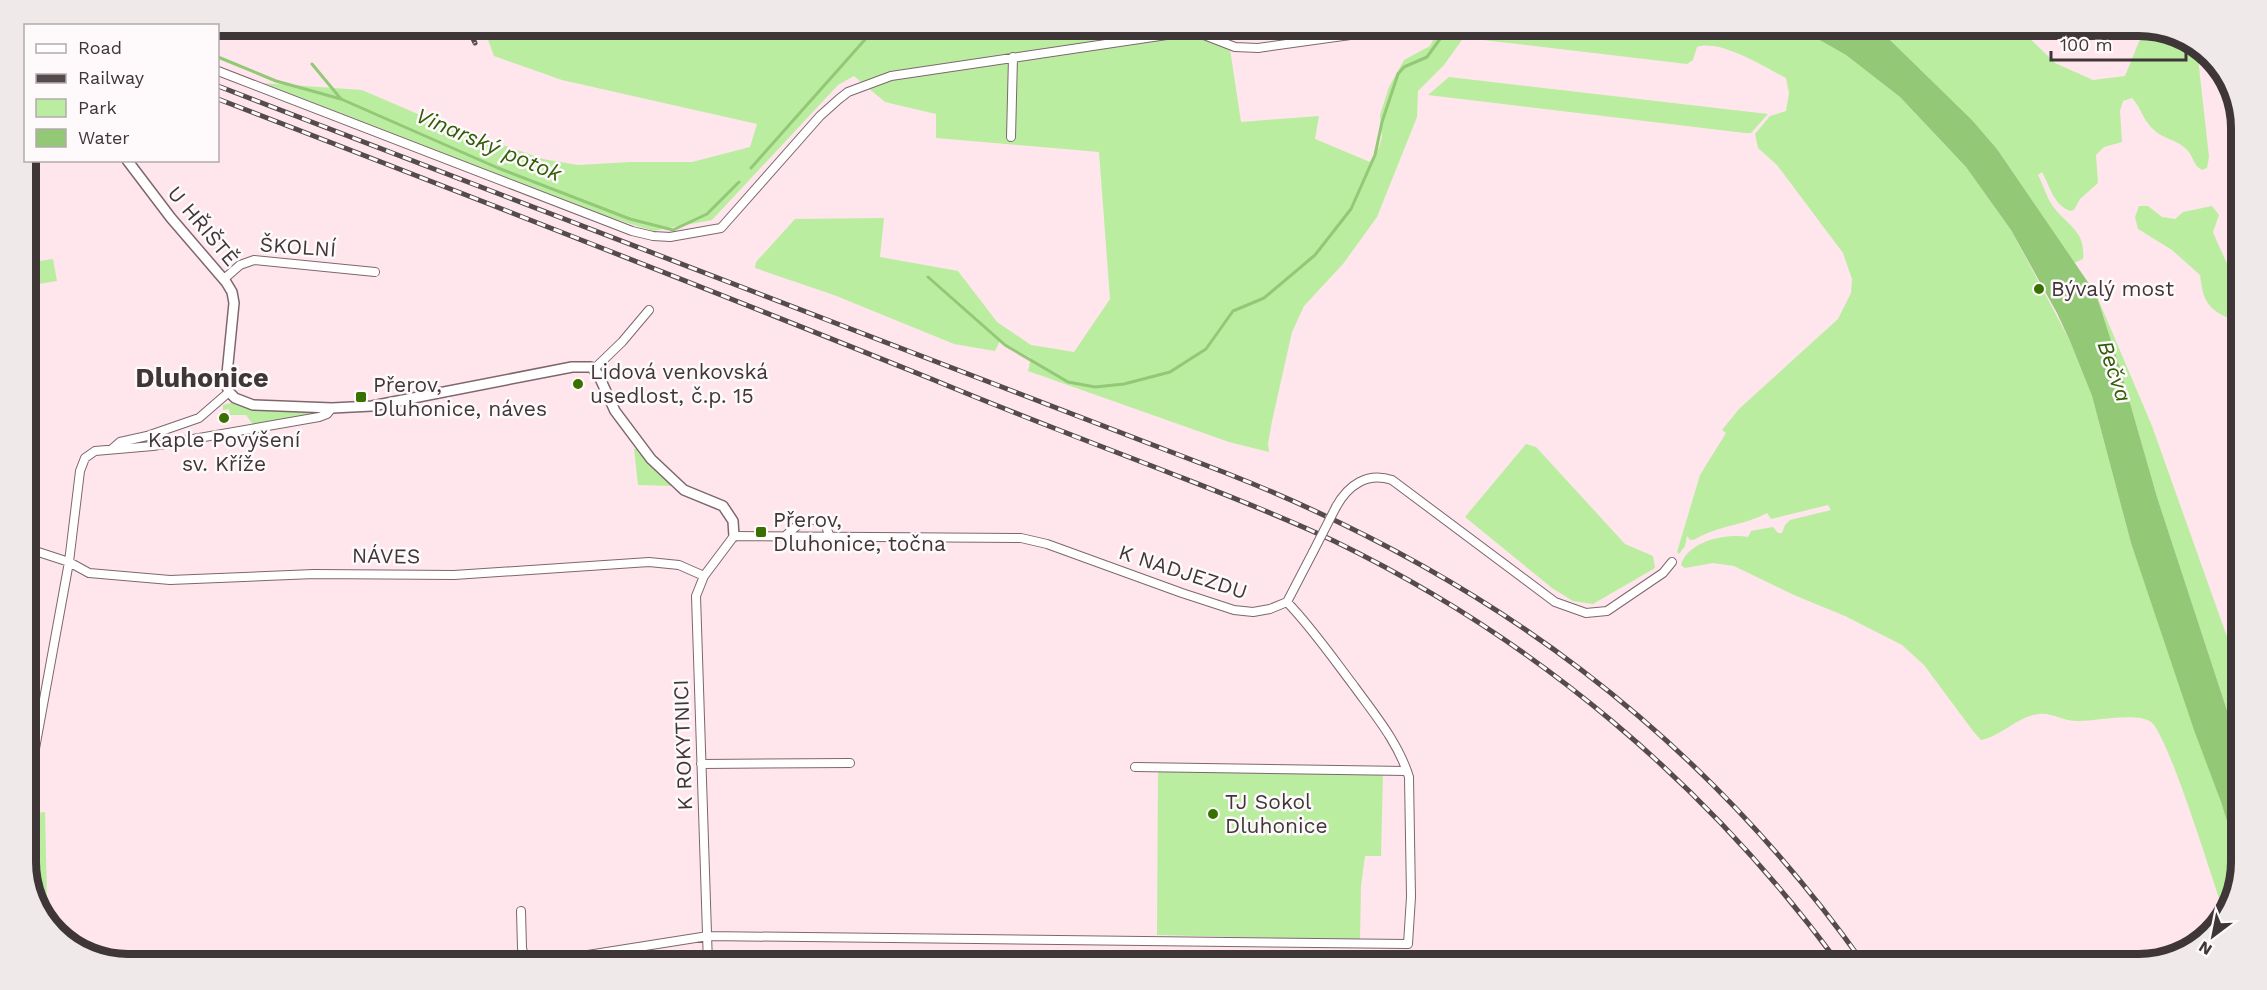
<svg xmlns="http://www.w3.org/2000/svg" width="2267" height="990" viewBox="0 0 2267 990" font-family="'Work Sans',sans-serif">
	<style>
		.green { fill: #baeda0 }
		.water { fill: #93c876 }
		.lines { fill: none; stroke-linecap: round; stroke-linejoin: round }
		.stream { stroke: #93c876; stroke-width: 3 }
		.minor-casing { stroke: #7d676d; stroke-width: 10 }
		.tertiary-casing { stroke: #7d676d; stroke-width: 12 }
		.minor { stroke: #fff; stroke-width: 8 }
		.tertiary { stroke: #fff; stroke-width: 9 }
		.rail-casing { stroke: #554b4d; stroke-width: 5 }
		.rail { stroke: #fef9fa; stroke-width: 3; stroke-dasharray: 9; stroke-linecap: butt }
		.minor-bridge-casing { stroke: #7d676d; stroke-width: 10; stroke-linecap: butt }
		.minor-bridge { stroke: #fff; stroke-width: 8 }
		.poi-dot { fill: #387100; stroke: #fef9fa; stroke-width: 2 }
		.labels { text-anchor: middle; stroke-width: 5; stroke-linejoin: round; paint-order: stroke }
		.street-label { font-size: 21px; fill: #3f3638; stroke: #fef9fa }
		.poi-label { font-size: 21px; fill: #3f3638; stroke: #fef9fa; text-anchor: start }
		.water-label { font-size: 22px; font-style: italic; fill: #2e5d04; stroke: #fef9fa }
		.district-label { font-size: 27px; font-weight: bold; fill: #3f3638; stroke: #fef9fa }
		.rim { fill: none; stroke: #3f3638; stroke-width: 8 }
	</style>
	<rect width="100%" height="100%" fill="#fee6ec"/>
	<!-- green -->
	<path class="green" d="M483 26H1228L1201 28 1207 40 1230 49 1241 122 1319 116 1315 139 1370 162 1379 147 1382 137 1380 115 1389 87 1404 60 1430 46 1440 26H1472L1444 65 1418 91 1417 117 1377 217 1343 264 1304 306 1292 332 1272 421 1268 444 1269 452 1229 442 1028 371 1031 358 1000 341 995 351 954 344 834 295 755 268 756 262 795 219 884 218 880 257 958 271 997 322 1031 345 1074 352 1110 299 1099 152 936 138V114L885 102 854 76 838 85 712 220 653 231 602 215 262 83 362 90 434 121 543 159 578 165 631 162H692L750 147 757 124 562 80 494 56Z
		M1480 26H1795L1846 55 1900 97 1966 167 2011 230 2070 341 2092 396 2131 543 2221 802 2241 866 2234 902 2224 913C2214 884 2168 734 2151 722 2137 712 2097 721 2079 721 2065 722 2051 712 2039 714 2018 716 2000 737 1981 740L1973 731 1924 665 1902 645 1845 616 1794 595 1734 566 1713 563 1685 568 1681 565C1688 541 1726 533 1748 537L1751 531 1773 527 1778 533H1782L1785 525 1790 520 1831 510 1828 505 1771 519 1767 513C1747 524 1724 525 1703 535 1698 537 1696 540 1690 540L1687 536 1685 546 1679 554 1677 552 1700 475 1726 433 1722 430 1739 409 1838 319 1851 293 1852 279 1843 253 1777 165 1758 148 1755 134 1770 116 1786 111 1789 93 1786 78C1764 67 1721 39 1697 47L1693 60 1687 64 1474 39Z
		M1872 26H2017L2055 63 2093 80 2125 76 2145 27 2179 33 2197 49 2209 157 2207 168 2202 170C2193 165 2194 158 2188 151 2177 138 2163 141 2150 126 2142 117 2140 106 2132 98L2123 101 2120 111 2122 142 2104 147 2096 155 2098 183 2080 199 2074 210 2070 211C2053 204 2050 186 2042 172L2038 175C2043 184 2046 196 2052 205 2066 225 2086 230 2083 259L2074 263 1997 149 1972 120 1889 39Z
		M1449 77 1768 114 1751 133H1745L1428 95Z
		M2139 206H2148L2162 217 2175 219 2183 212 2212 206 2219 215 2213 232C2223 258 2242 286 2238 314L2226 317C2205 307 2203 297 2200 275L2172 250 2138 229 2135 217Z
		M53 259 57 281 26 286V263Z
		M2096 294 2152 426 2236 662 2241 650V753L2157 497 2120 368Z
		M231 403 260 411 319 412V415L254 426 246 415H230L229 409 223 410V405Z
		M1526 444 1536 447 1625 544 1653 556 1655 568 1593 604 1573 601 1552 588 1465 517Z
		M634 449H637L672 486 638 485Z
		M1158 769 1383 773 1381 856H1365L1361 886 1360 940 1157 935Z
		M45 812 47 901 37 902 26 869V814Z"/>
	<!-- water -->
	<path class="water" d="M1795 26H1872L1889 39 1972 120 1997 149 2096 294 2120 368 2157 497 2241 753V866L2221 802 2194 730 2131 543 2092 396 2070 341 2057 313 2011 230 1966 167 1900 97 1846 55Z"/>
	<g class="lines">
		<!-- stream -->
		<path class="stream" d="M218 57 276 81 341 99 498 168 630 219 673 230 707 214 739 182
			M312 64 341 99
			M751 168 877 26
			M928 277 1005 345 1068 382 1095 387 1124 384 1170 372 1206 349 1233 311 1264 298 1315 255 1351 209 1375 155 1382 122 1398 74 1404 67 1427 57 1440 39 1445 26"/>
		<defs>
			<path id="minor" d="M218 71 632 231 653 236 670 237 721 228 820 116 839 99 848 92 891 76 1180 33H1199L1235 47 1258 48 1379 31
				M1011 137 1013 57
				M224 279 240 265 254 260 375 272
				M594 369 622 342 649 310
				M112 449 120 442 147 436 199 418 229 392
				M1336 507C1348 485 1367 472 1392 480L1555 602 1586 613 1607 611 1663 573 1672 562
				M784 537C798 525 806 514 825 523L830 538
				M26 548 69 562 89 573 170 580 314 574 454 575 649 562 679 565 704 576
				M701 764 850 763
				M1135 767 1407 771
				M28 787 69 562 80 471 85 458 95 451 153 446 319 417 327 414 332 408
				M521 911 522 948 526 964
				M621 950 637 964
				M531 964 708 936 1408 944 1411 897 1409 777C1398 742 1375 715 1354 686 1332 657 1312 628 1287 602
				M708 964 696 596 704 576 734 536 1021 538 1047 544 1182 593 1234 610 1253 612 1270 609 1287 602 1313 552"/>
			<path id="tertiary" d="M127 160 171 218 226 282 232 292 234 303 226 384 229 392 235 398 253 405 332 408 372 406 572 367H591L598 374 615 411 651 459 684 490 723 506 733 521 734 536"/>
		</defs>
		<!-- minor casing -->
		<use href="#minor" class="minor-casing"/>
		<!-- tertiary casing -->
		<use href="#tertiary" class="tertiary-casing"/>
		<!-- minor -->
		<use href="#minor" class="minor"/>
		<!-- tertiary -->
		<use href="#tertiary" class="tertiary"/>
		<defs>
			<path id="rail" d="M467 26 475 43
				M218 86 1226 473C1490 577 1699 732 1864 964
				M218 99C457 191 696 284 934 380 1006 410 1079 438 1152 466 1213 490 1275 513 1334 541 1536 639 1707 784 1839 964"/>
		</defs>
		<!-- rail casing -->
		<use href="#rail" class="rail-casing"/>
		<!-- rail -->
		<use href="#rail" class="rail"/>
		<defs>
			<path id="minor-bridge" d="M1313 552 1336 507"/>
		</defs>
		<!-- minor-bridge casing -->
		<use href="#minor-bridge" class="minor-bridge-casing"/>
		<!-- minor-bridge -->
		<use href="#minor-bridge" class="minor-bridge"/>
	</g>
	<!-- markers -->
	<g class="poi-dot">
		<circle cx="2039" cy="289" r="6"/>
		<circle cx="578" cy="384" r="6"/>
		<rect x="355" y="391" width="12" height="12" rx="3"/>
		<circle cx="224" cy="418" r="6"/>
		<rect x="755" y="526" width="12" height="12" rx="3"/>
		<circle cx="1213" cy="814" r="6"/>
	</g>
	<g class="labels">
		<!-- street labels -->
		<g class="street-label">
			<text transform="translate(203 226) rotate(50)" y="7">U HŘIŠTĚ</text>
			<text transform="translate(298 247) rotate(4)" y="7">ŠKOLNÍ</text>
			<text transform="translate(386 556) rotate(1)" y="7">NÁVES</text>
			<text transform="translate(1183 572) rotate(18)" y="7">K NADJEZDU</text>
			<text transform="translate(683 745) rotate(-92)" y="7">K ROKYTNICI</text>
		</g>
		<!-- poi labels -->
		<g class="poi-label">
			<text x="2051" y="296">Bývalý most</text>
			<text x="590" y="379">Lidová venkovská<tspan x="590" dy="24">usedlost, č.p. 15</tspan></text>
			<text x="373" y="392">Přerov,<tspan x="373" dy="24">Dluhonice, náves</tspan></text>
			<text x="224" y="447" text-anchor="middle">Kaple Povýšení<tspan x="224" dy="24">sv. Kříže</tspan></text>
			<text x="773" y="527">Přerov,<tspan x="773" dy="24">Dluhonice, točna</tspan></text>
			<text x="1225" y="809">TJ Sokol<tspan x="1225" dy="24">Dluhonice</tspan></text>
		</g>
		<!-- water labels -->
		<g class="water-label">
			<text transform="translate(489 144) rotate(23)" y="8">Vinarský potok</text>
			<text transform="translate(2115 371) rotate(71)" y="8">Bečva</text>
		</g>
		<!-- district labels -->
		<g class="district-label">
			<text x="202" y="387">Dluhonice</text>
		</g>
	</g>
	<!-- crop -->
	<path d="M0 0H2267V990H0ZM128 36H2139A92 92 0 0 1 2231 128V862A92 92 0 0 1 2139 954H128A92 92 0 0 1 36 862V128A92 92 0 0 1 128 36Z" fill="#efe9ea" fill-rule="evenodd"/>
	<path class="rim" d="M128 36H2139A92 92 0 0 1 2231 128V862A92 92 0 0 1 2139 954H128A92 92 0 0 1 36 862V128A92 92 0 0 1 128 36Z"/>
	<!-- legend -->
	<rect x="24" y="24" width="195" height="138" fill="#fef9fa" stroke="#b2abac" stroke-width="1.5"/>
	<rect x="36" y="44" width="30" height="9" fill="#ffffff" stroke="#b2abac" stroke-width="1.5"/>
	<text x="78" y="54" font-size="18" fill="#3f3638">Road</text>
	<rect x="36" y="74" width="30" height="9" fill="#554b4d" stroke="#b2abac" stroke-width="1.5"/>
	<text x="78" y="84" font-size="18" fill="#3f3638">Railway</text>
	<rect x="36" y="99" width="30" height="18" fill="#baeda0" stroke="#b2abac" stroke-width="1.5"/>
	<text x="78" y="114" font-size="18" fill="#3f3638">Park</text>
	<rect x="36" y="129" width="30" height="18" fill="#93c876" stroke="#b2abac" stroke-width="1.5"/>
	<text x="78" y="144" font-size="18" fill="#3f3638">Water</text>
	<!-- north arrow -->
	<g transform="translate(2213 936) rotate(212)" stroke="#fef9fa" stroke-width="4.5" paint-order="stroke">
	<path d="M0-4.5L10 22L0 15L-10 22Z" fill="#3f3638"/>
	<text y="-9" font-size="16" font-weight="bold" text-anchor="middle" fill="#3f3638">N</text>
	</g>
	<!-- scale -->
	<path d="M2051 51v9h135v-9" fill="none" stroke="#3f3638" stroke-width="3"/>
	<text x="2060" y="51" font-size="18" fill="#3f3638" stroke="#fef9fa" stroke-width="4.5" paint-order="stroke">100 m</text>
</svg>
